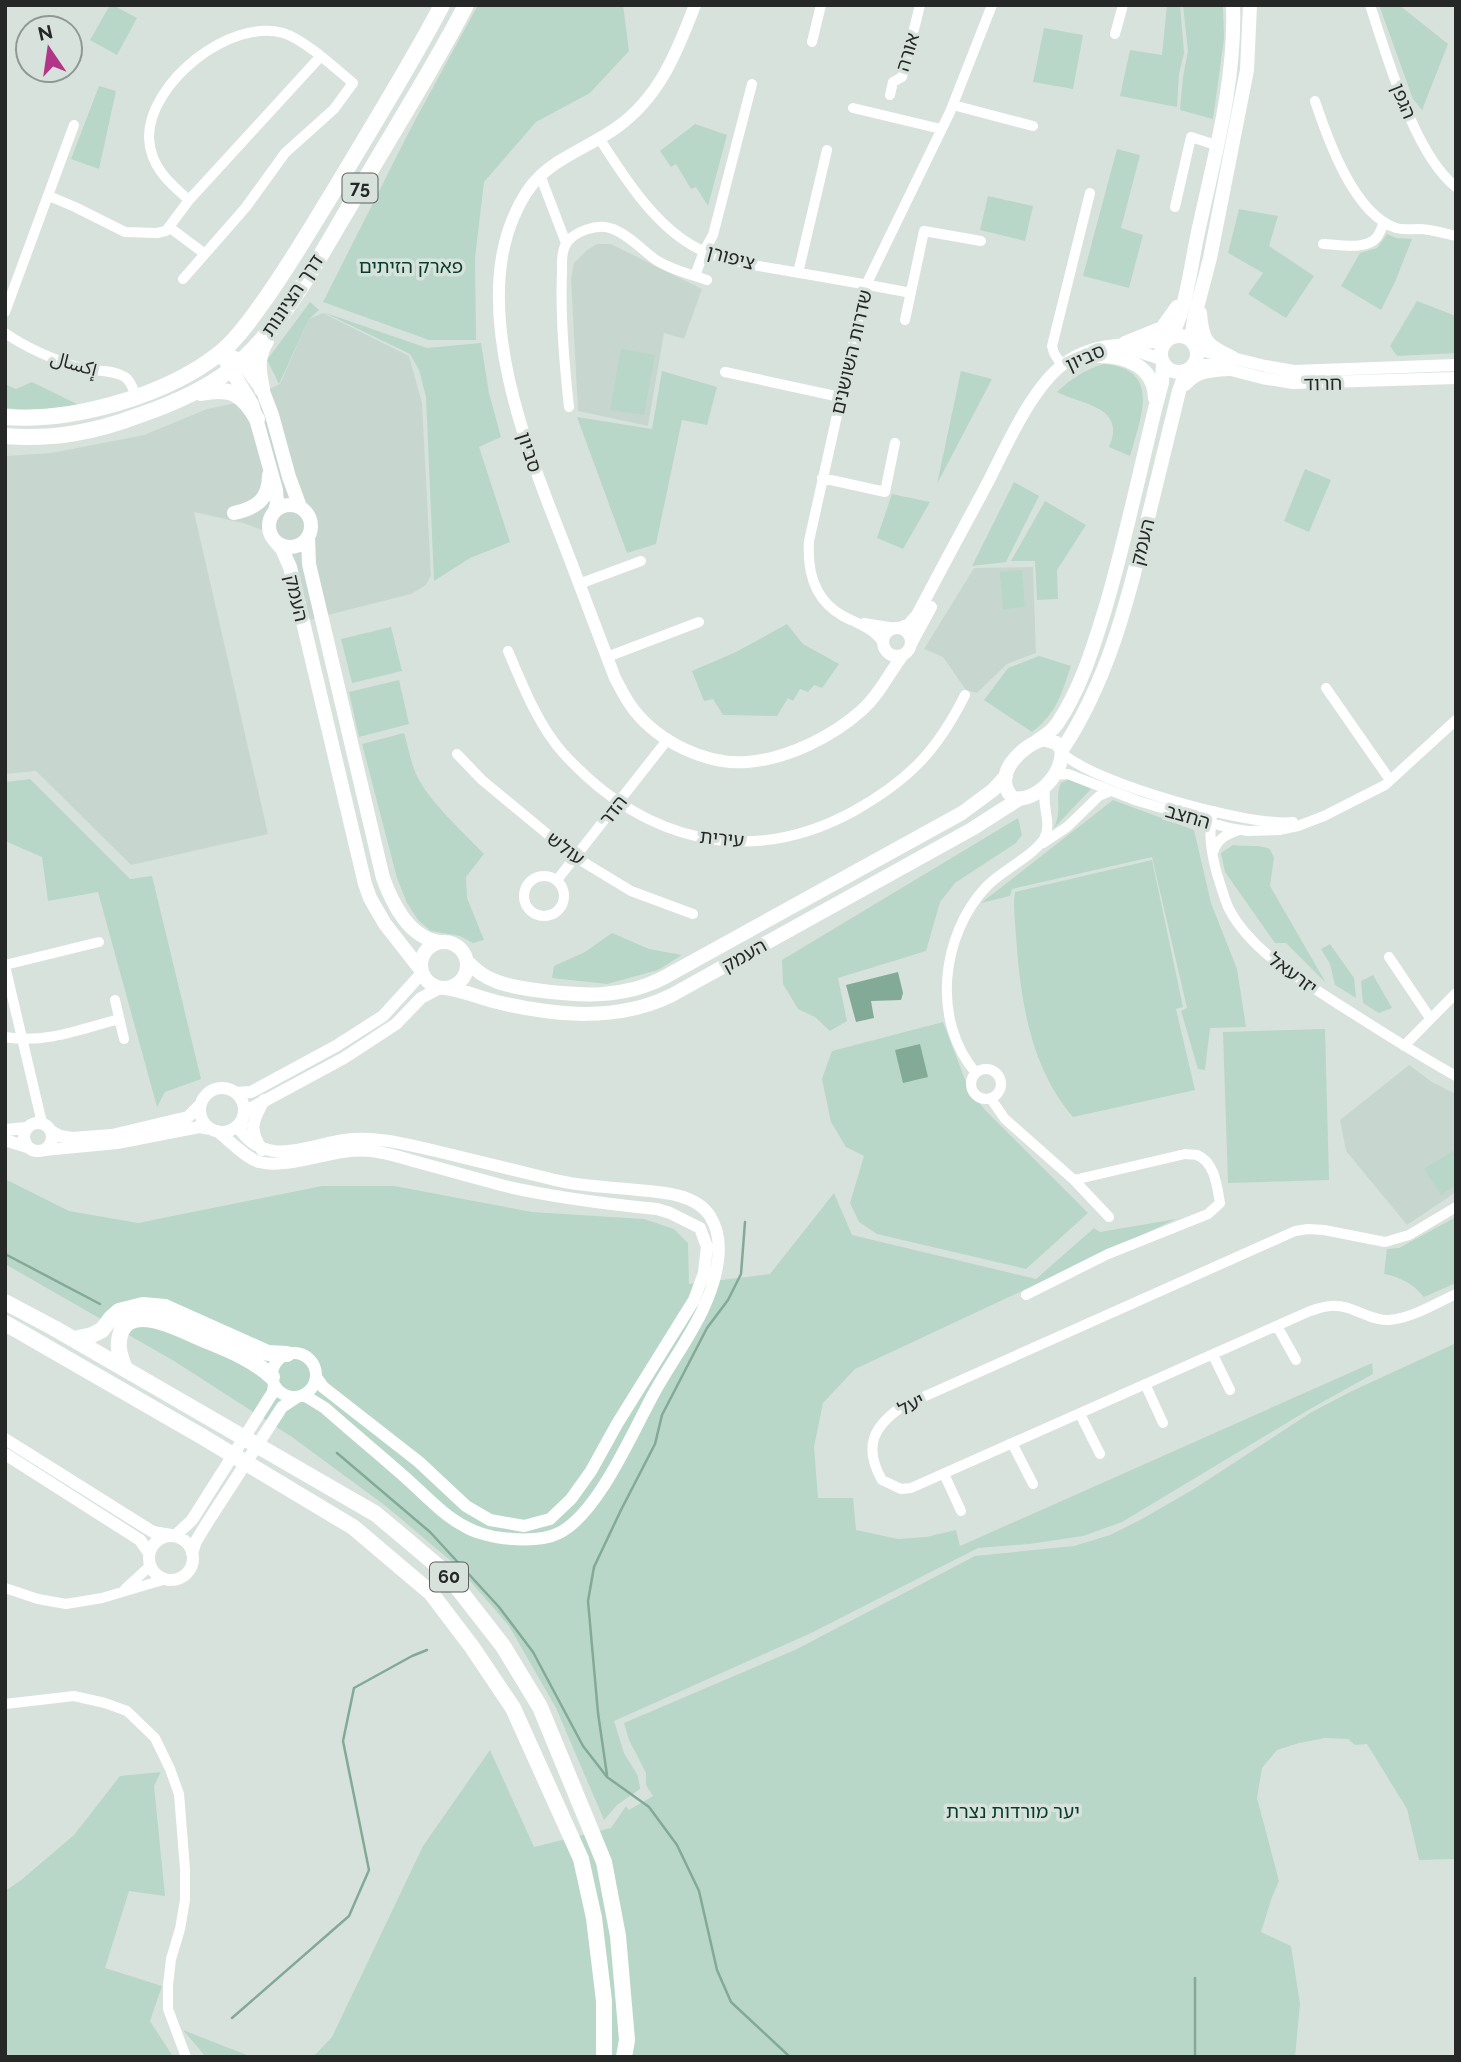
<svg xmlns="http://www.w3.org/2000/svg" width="1461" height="2062" viewBox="0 0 1461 2062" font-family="Raleway,'Noto Sans Arabic','Noto Sans Hebrew',sans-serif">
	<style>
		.built { fill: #c7d7d0 }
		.green { fill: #b8d7c8 }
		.water { fill: #82aa97 }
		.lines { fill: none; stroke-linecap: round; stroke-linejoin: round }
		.stream { stroke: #82aa97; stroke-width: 2.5 }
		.minor { stroke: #fff; stroke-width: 10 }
		.tertiary { stroke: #fff; stroke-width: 12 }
		.secondary { stroke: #fff; stroke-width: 14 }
		.trunk { stroke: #fff; stroke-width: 16 }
		.labels { text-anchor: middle; stroke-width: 7; stroke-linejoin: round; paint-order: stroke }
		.shield { fill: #d8e2dd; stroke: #5b605d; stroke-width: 2 }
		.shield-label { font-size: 18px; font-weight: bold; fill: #252826 }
		.street-label { font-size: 19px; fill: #252826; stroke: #d8e2dd }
		.park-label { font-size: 19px; fill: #053d2a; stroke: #d8e2dd }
	</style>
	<rect width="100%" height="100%" fill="#d8e2dd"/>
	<!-- built -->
	<path class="built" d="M597 244H611L702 289 684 339 664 333 648 426 578 411 571 279 574 263 587 250Z
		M323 313 409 356 422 403 431 575 426 585 411 594 296 623 279 536 243 523 194 512 268 834 131 865 36 771 5 774V456L51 453 144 435 207 409 241 402 280 384 309 319Z
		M1033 567 1036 653 1007 664 977 693 966 690 943 657 924 649 974 568Z
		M1409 1065 1432 1082 1456 1094V1192L1407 1225 1346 1151 1340 1120Z"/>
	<!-- green -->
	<path class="green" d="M110 5H113L137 18 117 55 90 40Z
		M478 5H623L629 51 590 93 536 122 484 182 475 258 476 340H429L323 302 413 124Z
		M1167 5H1180L1184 53 1179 74 1177 107 1120 96 1130 50 1162 55Z
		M1183 5H1223L1224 39 1213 119 1180 110 1183 77 1188 51Z
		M1379 5H1399L1448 44 1422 110 1413 99Z
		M1044 28 1083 35 1073 89 1033 82Z
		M99 86 116 91 99 169 71 159Z
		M695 124 727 135 708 206 696 187 691 189 676 164 671 167 660 151Z
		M1117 149 1140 155 1121 228 1143 235 1129 288 1083 276Z
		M988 196 1033 206 1025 241 980 230Z
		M1239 209 1278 216 1269 246 1314 276 1286 318 1248 294 1263 273 1228 253Z
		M1387 234 1396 238 1412 239 1395 282 1381 310 1341 286 1360 253 1377 248Z
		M1417 301 1456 316V353L1397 356 1390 346Z
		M310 302 319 310 309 319 279 384 267 360Z
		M323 312 427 348 481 343 489 393 501 437 479 447 510 542 470 558 434 581 426 397 419 370 410 354Z
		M621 349 655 355 644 415 610 410Z
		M1104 364C1163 369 1140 419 1130 456L1109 447C1127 406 1082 405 1057 392 1071 379 1085 369 1104 364Z
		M662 371 717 387 707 425 682 420 656 544 627 553 577 417 652 429Z
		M961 371 992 379 937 484Z
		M32 382 83 407 29 410 5 408V384L16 389Z
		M1305 469 1331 480 1309 532 1284 521Z
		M1014 482 1039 496 1006 562 972 566Z
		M892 494 930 502 903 549 877 538Z
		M1045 501 1086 525 1057 570 1058 599 1037 600 1035 561H1011Z
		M1022 570 1025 607 1003 609 1000 572Z
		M787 624 803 644 839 664 822 688 814 685 808 692 800 689 793 701 788 698 777 716 723 715 713 699 704 701 692 671 736 652Z
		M391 627 402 671 352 683 341 639Z
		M1039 656 1071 666C1061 695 1057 713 1032 732L984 700 1008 668Z
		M399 680 409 724 359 737 349 692Z
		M404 733C409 749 411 766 419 780 433 805 464 833 484 854L466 877 467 898 484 940 473 943 460 936 431 931 418 920 407 903 397 878 362 744Z
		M30 779 130 879 152 876 201 1079 165 1092 157 1107 98 892 48 901 42 857 5 841V782Z
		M1069 779 1091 789 1054 828C1063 808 1054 799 1061 783Z
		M1113 800 1194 830 1211 903 1237 969 1246 1027 1210 1028 1205 1070 1198 1069 1181 1011 1187 1008 1152 857 1012 889 1010 896 981 903Z
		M1018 818 1022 835 1016 843 955 883 940 902 926 951 838 978 847 1021 830 1031 815 1017 798 1009 783 984 782 960Z
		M1233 845C1247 847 1258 844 1270 849L1274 858 1270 886 1326 983 1286 943H1275L1225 872 1221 853Z
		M1152 860 1183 1007 1176 1009 1195 1090 1073 1117C1030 1067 1020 998 1016 935 1015 921 1013 906 1015 892Z
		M612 933 649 949 682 955 658 970 607 984 552 978 554 966 585 952Z
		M1330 944 1354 978 1356 998 1335 985 1330 964 1321 949Z
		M1373 975 1392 1008 1379 1013 1363 1003 1361 981Z
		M943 1022 969 1090 986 1111 1088 1213 1026 1269 877 1234 859 1222 850 1203 864 1156 846 1147 831 1122 822 1079 832 1051Z
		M1325 1029 1329 1180 1228 1183 1223 1032Z
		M1456 1149V1185L1441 1195 1424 1169Z
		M5 1179 69 1211 138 1223 322 1186H394L532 1212 644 1219 674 1229 688 1243 689 1284 770 1274 834 1193 852 1235 1036 1279 1094 1228 1100 1232 1176 1219 855 1369 823 1403 814 1447 818 1498H853L856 1530 898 1539 926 1537 956 1530 960 1546 1372 1363 1373 1374 1310 1409 1122 1522 1083 1536 1029 1544 978 1548 811 1633 614 1721 624 1753 638 1776 640 1789 617 1805 604 1820 556 1708 509 1626 458 1567 387 1507 292 1437 174 1361 5 1264Z
		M1456 1217V1283L1424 1297C1413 1284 1401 1277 1384 1274L1387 1249 1399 1248Z
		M1456 1343V1859L1419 1860 1407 1809 1367 1744 1355 1745 1348 1739 1325 1738 1299 1743 1277 1750 1262 1768 1257 1798 1279 1881 1272 1897 1261 1932 1291 1946 1300 2004 1295 2057H313L332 2037 423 1846 490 1750 534 1847 611 1828 626 1806 629 1810 653 1796 646 1785V1773L629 1740 624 1723 795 1650 975 1556 1074 1546 1110 1535 1142 1519 1194 1489 1310 1413 1350 1392Z
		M161 1772 154 1786 165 1896 129 1891 105 1968 162 1986 150 2021 172 2055 5 2057V1891L20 1881 74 1835 120 1776Z
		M183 2030 252 2057H206Z"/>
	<!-- water -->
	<path class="water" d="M898 972 903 993 901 1000 871 1001 874 1018 856 1022 846 985Z
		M920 1044 928 1077 903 1083 895 1050Z"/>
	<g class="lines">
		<!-- stream -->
		<path class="stream" d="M5 1254 100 1304
			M337 1453 430 1532 499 1607 533 1652 583 1746 607 1777 649 1807 677 1845 699 1891 717 1970 731 2002 790 2057
			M607 1775 598 1713 588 1601 594 1567 621 1510 655 1444 662 1415 707 1328 728 1300 741 1274 745 1222
			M232 2018 349 1916 369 1870 343 1741 354 1688 412 1656 427 1650
			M1195 2057V1978"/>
		<!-- minor -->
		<path class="minor" d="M1370 5C1387 56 1414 154 1456 187
			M1115 34 1123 5
			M812 42 821 5
			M890 95 893 82 902 77 920 5
			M1315 101C1328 140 1354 214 1396 228 1403 230 1410 229 1418 229 1431 229 1443 233 1456 236
			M953 105 1033 126
			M853 108 941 129
			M599 138C624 177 656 228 699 249 727 262 759 266 788 271 829 278 870 285 911 293
			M540 175 566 243
			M49 196 75 207 125 232 157 233 166 231 189 200 320 57
			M1175 207 1191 137 1216 145
			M169 227 205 254
			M1323 244C1337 244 1367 251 1377 237 1380 233 1382 227 1384 222
			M798 273 827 150
			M695 276 704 251 713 235 752 84
			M183 279 246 207 285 153 334 109 353 83C336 69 304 39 283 33 230 18 148 83 149 138 150 166 169 183 189 200
			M5 312 74 125
			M905 320 924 231 981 241
			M5 333C28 349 55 360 81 368 95 372 112 369 125 377 131 381 133 389 136 396
			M1062 366 1054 353 1052 346 1090 193
			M725 372 840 397
			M569 407C564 362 560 317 562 272 562 264 561 254 565 246 572 231 598 223 613 229 629 235 642 250 656 260 671 270 690 274 707 280
			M822 478 885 492 895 443
			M579 584 641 561
			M864 623 895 628
			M883 643C873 628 858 624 843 616 814 600 807 571 809 541L866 285 950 112 992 5
			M508 651C523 686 538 725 563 753 643 841 748 869 854 811 909 780 937 751 965 695
			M607 657 699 622
			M1326 688 1390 780
			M1062 753C1094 783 1248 827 1293 822
			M457 754 482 780 575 857 631 891 693 914
			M1054 775 1068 774 1138 801 1229 828 1248 831 1279 830 1298 826 1324 816 1385 785 1456 720
			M1213 811C1208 833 1211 852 1217 874 1221 886 1224 898 1229 909 1252 953 1306 983 1346 1009 1382 1032 1418 1055 1456 1076
			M1043 843 1067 827 1099 796 1111 791
			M1213 853C1216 839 1227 834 1239 830
			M524 896a20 20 0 1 1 40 0a20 20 0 1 1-40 0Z
			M557 880 668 739
			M1389 957 1430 1018
			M5 965 99 942
			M5 966 42 1123
			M115 1000 124 1039
			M5 1037C44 1044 82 1029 119 1019
			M1404 1046 1456 993
			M971 1084a15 15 0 1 1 30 0a15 15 0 1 1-30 0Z
			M976 1073C931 1021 941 935 986 887 1002 870 1032 857 1044 839 1053 823 1040 804 1046 787
			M991 1099 1005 1119 1074 1180 1109 1217
			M1456 1207 1409 1235 1385 1242 1324 1230 1308 1229 1295 1231 903 1406C873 1426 863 1447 882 1480L901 1489 911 1488 1310 1311C1317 1309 1324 1306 1331 1306 1352 1304 1369 1321 1389 1320 1412 1318 1435 1304 1456 1294
			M1026 1295 1108 1254 1208 1214 1220 1203C1217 1187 1215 1162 1197 1155 1194 1154 1189 1155 1185 1154L1074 1180
			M1277 1326 1296 1360
			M1213 1355 1230 1390
			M1145 1384 1163 1423
			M1080 1414 1100 1454
			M1012 1443 1033 1484
			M944 1474 961 1511
			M5 1588 38 1599 66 1604 102 1598 166 1579
			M125 1589 150 1566
			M5 1704 74 1696 105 1703 127 1711 155 1738 170 1769 179 1794 185 1869V1900L180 1929 171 1959 168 1985V2009L186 2057"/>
		<!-- tertiary -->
		<path class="tertiary" d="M695 5C677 52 659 98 616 128 592 145 561 156 540 176 528 187 520 202 514 216 471 314 529 455 566 549 582 592 599 635 615 678 621 689 626 700 634 710 659 742 706 765 747 762 787 759 832 737 862 710 880 694 889 673 903 655
			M1195 346 1204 351 1265 366 1294 371 1456 365
			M1123 351H1137L1161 359
			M1193 365H1212L1262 378 1293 383 1456 378
			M883 642a14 14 0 1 1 28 0a14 14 0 1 1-28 0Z
			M900 628 909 624 917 615C940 571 964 527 987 484 1006 447 1033 383 1069 360 1099 341 1133 345 1167 341
			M911 644 931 607
			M200 1110a22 22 0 1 1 44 0a22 22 0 1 1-44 0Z
			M236 1093 251 1092 336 1046 383 1016 422 973
			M244 1112 344 1058 396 1024 421 998 440 988
			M242 1120 241 1131C271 1170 312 1142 352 1139 381 1137 408 1145 436 1151 473 1160 510 1169 547 1178 576 1186 608 1187 638 1190 662 1192 696 1194 710 1216 718 1229 720 1245 718 1260 712 1310 677 1351 654 1393 633 1431 598 1514 559 1533 543 1541 519 1540 502 1538 491 1537 474 1532 464 1526 443 1515 425 1495 407 1479 380 1455 352 1432 325 1408L304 1395
			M24 1137a14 14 0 1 1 28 0a14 14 0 1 1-28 0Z
			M5 1130 26 1128
			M51 1131 60 1136 72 1138 112 1135 188 1117 200 1105
			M217 1131C229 1140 247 1159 259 1162 292 1170 334 1147 370 1151 385 1152 402 1158 417 1162 447 1170 478 1179 509 1187 558 1198 607 1204 657 1209L670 1213 700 1228 707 1247 704 1273 694 1300 617 1424 591 1471 571 1499 550 1519 524 1526 490 1520 466 1506 419 1462 323 1387 316 1377
			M5 1140 27 1147
			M44 1150 117 1143 199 1127 211 1129
			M262 1150C248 1129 253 1120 264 1100
			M272 1375a22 22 0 1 1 44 0a22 22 0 1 1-44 0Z
			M5 1439 153 1532 171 1535
			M5 1454 140 1540 149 1553
			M175 1536 192 1520 273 1392 274 1384
			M149 1558a22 22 0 1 1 44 0a22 22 0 1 1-44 0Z
			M192 1553 196 1541 207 1523 282 1407 297 1397"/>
		<!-- secondary -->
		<path class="secondary" d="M1200 313C1202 342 1207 346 1233 358
			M1161 354a18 18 0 1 1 36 0a18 18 0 1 1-36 0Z
			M1169 339C1185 317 1191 265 1197 237 1213 161 1236 83 1233 5
			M1125 343 1162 328 1177 307
			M1193 343 1192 334 1194 319 1210 258 1247 70 1250 5
			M221 352 241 361 262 389 272 415 289 477 300 507
			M1099 356C1126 356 1154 366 1155 398
			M225 360 252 404 276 490 277 503 275 511
			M1185 384C1196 371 1210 370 1227 369
			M269 526a21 21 0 1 1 42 0a21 21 0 1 1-42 0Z
			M234 513C256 508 269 500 269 475
			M308 537 309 564 383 878C393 905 409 937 439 942
			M275 541 282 549 290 567 365 884 370 898 385 924 421 970
			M1044 739 1056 743 1061 748C1066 771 1037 803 1013 798 990 776 1022 745 1044 739Z
			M1037 741C1045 736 1052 731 1057 724 1081 689 1094 645 1106 606 1125 541 1139 475 1155 409L1162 383 1163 363
			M1062 750C1107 682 1127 604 1146 526 1157 481 1168 436 1179 391L1185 374 1191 368
			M421 965a23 23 0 1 1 46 0a23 23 0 1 1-46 0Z
			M467 961C485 982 508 986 535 990 580 996 622 999 663 978L962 813 993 790 1006 776
			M445 988C463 990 479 998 497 1002 555 1016 618 1022 672 995L972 829 1019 799"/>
		<!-- trunk -->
		<path class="trunk" d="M262 389C258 370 256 358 266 341
			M201 393C231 387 242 393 257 419
			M5 417C73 422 166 396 220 353 236 340 249 322 261 305 288 268 311 228 335 189 371 128 409 68 442 5
			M5 436C54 440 95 432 140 415 172 404 203 391 230 370 284 329 327 243 362 185 397 125 434 67 466 5
			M5 1302 54 1328 376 1514 446 1573 503 1646 540 1707 604 1862 618 1936 627 2040 624 2057
			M5 1323 203 1437 353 1527 431 1593 472 1647 513 1708 581 1859 594 1918 604 2001V2057
			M74 1339 92 1335 102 1330 111 1318 119 1311 143 1305 165 1307 268 1353 287 1354
			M125 1369C120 1356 116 1346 121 1332 131 1303 182 1330 200 1338 226 1349 252 1358 272 1377"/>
	</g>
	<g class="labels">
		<!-- shield labels -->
		<g class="shield">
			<rect x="342.5" y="173.5" width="35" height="29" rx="5"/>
			<rect x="430" y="1562.5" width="38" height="29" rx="5"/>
		</g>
		<g class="shield-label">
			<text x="360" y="194">75</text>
			<text x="449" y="1583">60</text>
		</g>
		<!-- street labels -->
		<g class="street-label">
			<text transform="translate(907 52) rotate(-73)" y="7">אורה</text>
			<text transform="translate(1404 101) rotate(68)" y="7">הגפן</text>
			<text transform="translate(731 257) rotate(15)" y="7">ציפורן</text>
			<text transform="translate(292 295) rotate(-56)" y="7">דרך הציונות</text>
			<text transform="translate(851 352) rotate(-77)" y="7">שדרות השושנים</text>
			<text transform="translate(1085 357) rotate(-24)" y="7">סביון</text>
			<text transform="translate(74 363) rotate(16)" y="7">إكسال</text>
			<text transform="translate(1323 383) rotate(-1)" y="7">חרוד</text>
			<text transform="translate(530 452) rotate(72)" y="7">סביון</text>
			<text transform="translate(1142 542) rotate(-76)" y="7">העמק</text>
			<text transform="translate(297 598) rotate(77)" y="7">העמק</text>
			<text transform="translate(613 810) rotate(-52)" y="7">הדר</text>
			<text transform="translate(1188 816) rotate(16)" y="7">החצב</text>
			<text transform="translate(722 838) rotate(6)" y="7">עירית</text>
			<text transform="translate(566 848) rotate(37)" y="7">עולש</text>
			<text transform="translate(744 955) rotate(-29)" y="7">העמק</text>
			<text transform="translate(1293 973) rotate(37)" y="7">יזרעאל</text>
			<text transform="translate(911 1404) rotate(-27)" y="7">יעל</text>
		</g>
		<!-- park labels -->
		<g class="park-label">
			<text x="411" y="273">פארק הזיתים</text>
			<text x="1013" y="1818">יער מורדות נצרת</text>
		</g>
	</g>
	<!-- border -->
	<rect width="1461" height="2062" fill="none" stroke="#252826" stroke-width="14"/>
	<!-- north arrow -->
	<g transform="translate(49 49) rotate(347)"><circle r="33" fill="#d8e2dd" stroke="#909894" stroke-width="2"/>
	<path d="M0-5L12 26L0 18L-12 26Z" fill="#b23688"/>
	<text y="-10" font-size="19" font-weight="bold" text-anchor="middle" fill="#252826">N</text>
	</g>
</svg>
